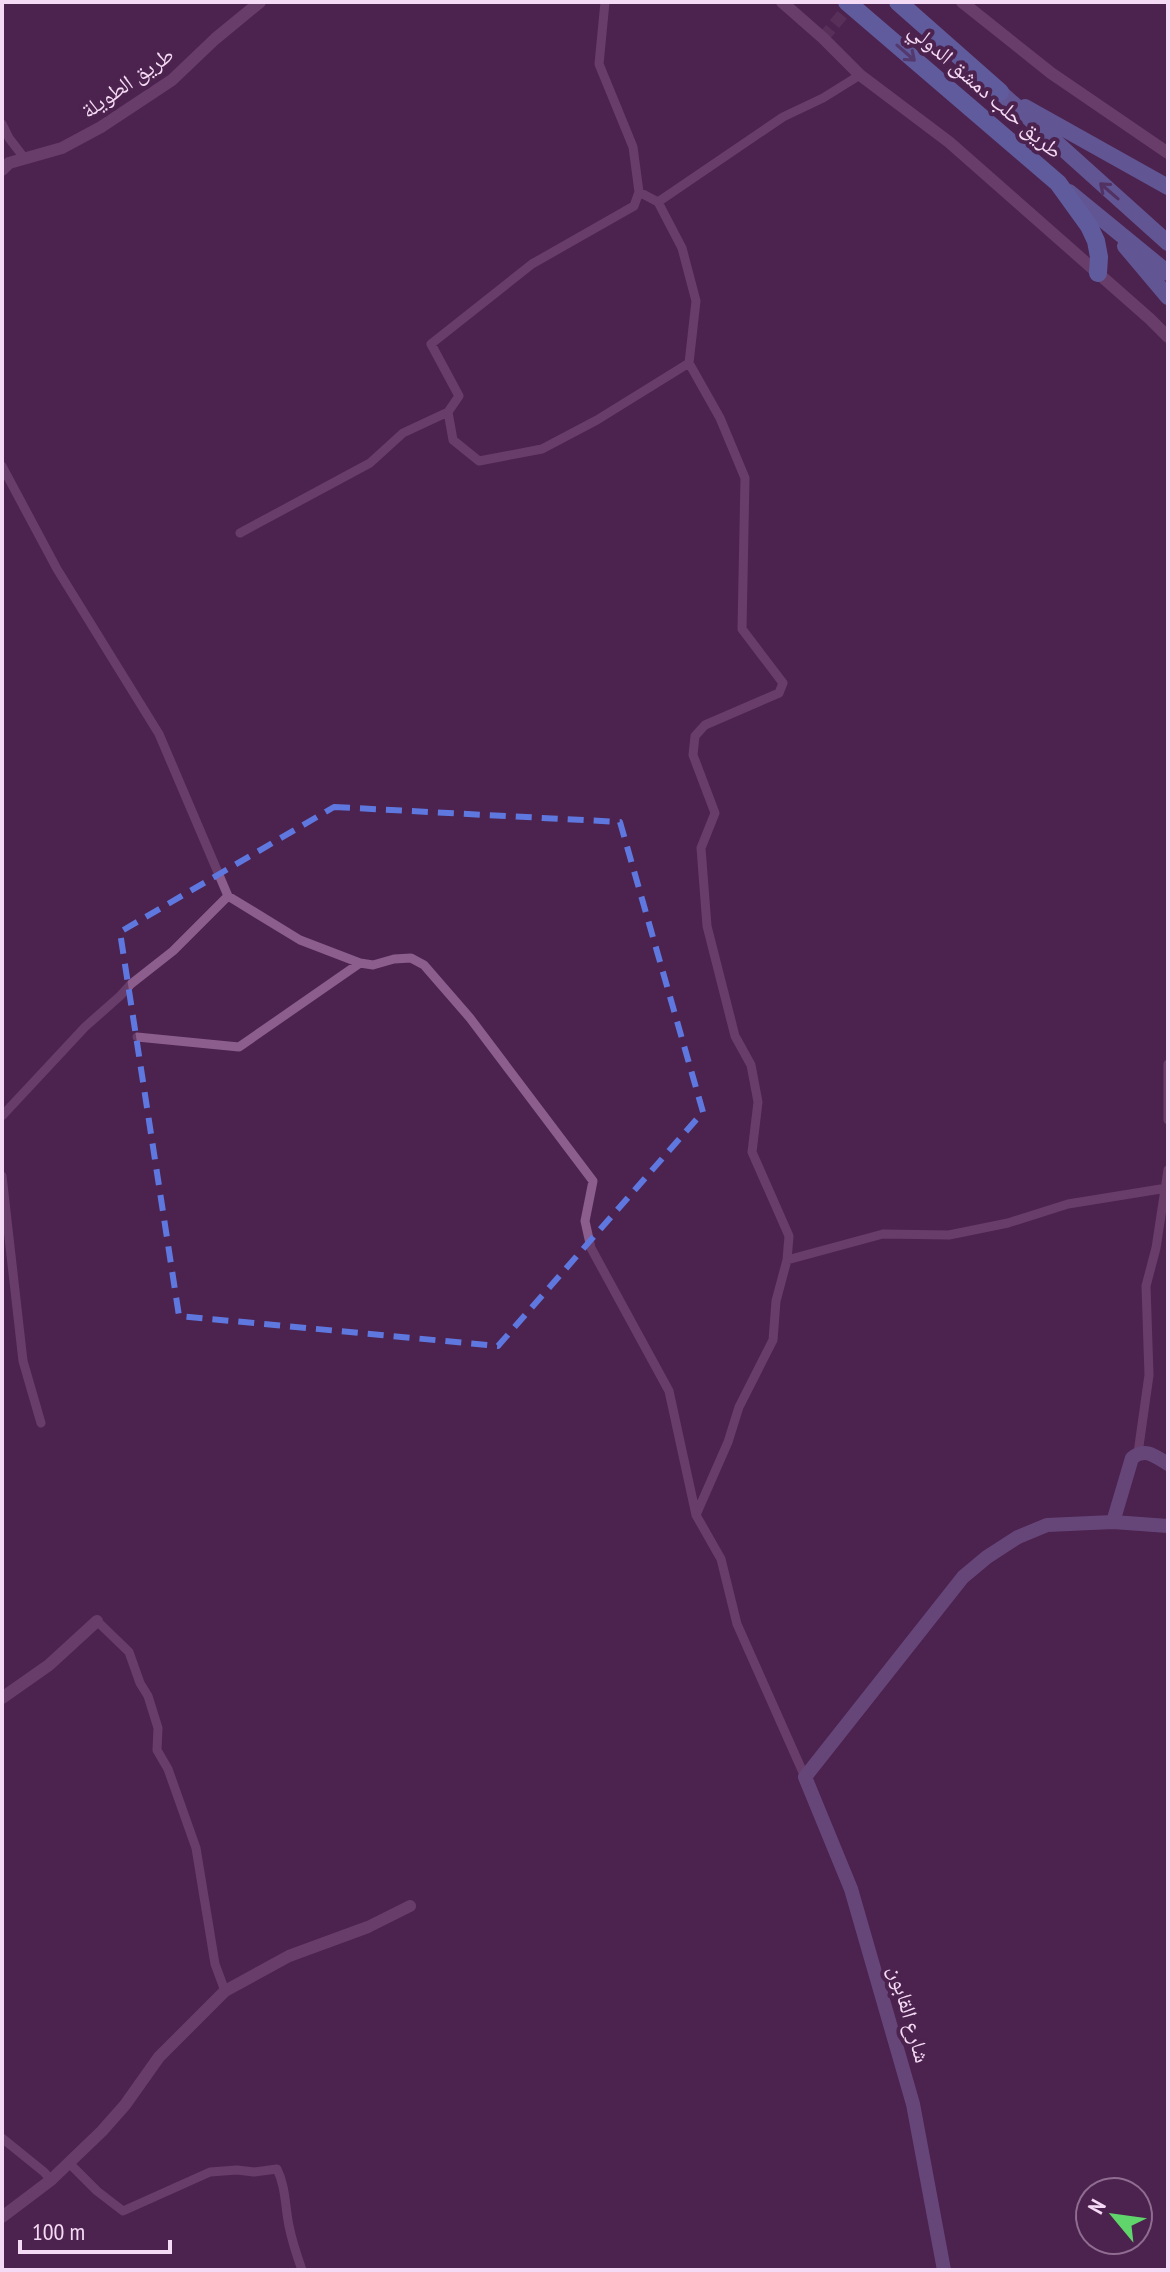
<svg xmlns="http://www.w3.org/2000/svg" width="1170" height="2272" viewBox="0 0 1170 2272" font-family="'PT Sans Narrow','Noto Naskh Arabic',sans-serif">
	<style>
		.lines { fill: none; stroke-linecap: round; stroke-linejoin: round }
		.tertiary-tunnel { stroke: #653e67; stroke-width: 12; stroke-dasharray: 12 6; stroke-linecap: butt }
		.minor { stroke: #8b5e8d; stroke-width: 9 }
		.tertiary { stroke: #8b5e8d; stroke-width: 12 }
		.secondary { stroke: #8672ae; stroke-width: 14 }
		.trunk { stroke: #7c93e6; stroke-width: 16 }
		.motorway { stroke: #79a0fc; stroke-width: 18 }
		.oneway { stroke: #5e5494 }
		.oneway2 { stroke: #5a447c }
		.marked { fill: none; stroke: #5e78e0; stroke-width: 6; stroke-dasharray: 16 10; stroke-linejoin: round }
		.labels { text-anchor: middle; stroke-width: 8; stroke-linejoin: round; paint-order: stroke }
		.street-label { font-size: 22px; fill: #f4daf4; stroke: #4c224e }
	</style>
	<rect width="100%" height="100%" fill="#4c224e"/>
	<g class="lines">
		<!-- tertiary-tunnel -->
		<path class="tertiary-tunnel" d="M823 38 853 2"/>
		<!-- minor -->
		<path class="minor" d="M2 124 9 138 25 159
			M658 202 783 117 823 98 860 75
			M689 363 720 418 745 478 742 629 783 683 779 693 705 725 695 736 693 755 715 813 701 848 707 926 735 1036 751 1065 758 1102 752 1152 789 1236 787 1260 776 1301 773 1340 739 1407 728 1442 696 1515
			M448 412 453 440 479 461 542 449 597 420 689 363 696 301 682 248 658 202 639 192 633 147 599 64 605 2
			M2 466 57 569 159 734 228 896 300 940 360 963 373 965 394 959 411 958 424 965 470 1018 593 1181 585 1221 591 1248 669 1391 696 1515 721 1559 737 1624 805 1777
			M240 533 370 463 403 433 448 412 459 396 431 344 532 264 634 206 639 192
			M137 1037 239 1047 360 963
			M1168 1064V1120
			M2 1116 85 1027 120 996 131 984 173 951 228 896
			M2 1176 23 1361 41 1423
			M787 1260 883 1234 949 1235 1008 1223 1068 1204 1167 1188
			M1138 1453 1149 1375 1146 1286 1156 1248 1168 1170
			M97 1621 129 1652 140 1683 148 1696 158 1728 157 1750 168 1769 196 1848 215 1964 225 1991
			M2 2138 44 2172 51 2180
			M69 2163 97 2191 123 2211 210 2172 237 2170 254 2172 277 2169C286 2187 285 2207 289 2226 292 2241 297 2256 302 2270"/>
		<!-- tertiary -->
		<path class="tertiary" d="M782 2 823 38 860 75 949 142 1150 319 1168 337
			M962 2 1051 73 1168 153
			M2 170 9 163 62 148 101 127 172 80 215 39 260 2
			M2 1698 49 1665 97 1621
			M2 2217 51 2180 102 2131 125 2105 159 2057 225 1991 289 1956 368 1927 410 1906"/>
		<!-- secondary -->
		<path class="secondary" d="M1113 1522 1132 1458C1145 1447 1155 1456 1168 1464
			M944 2270 913 2104 851 1889 805 1777 963 1577 987 1557 1018 1537 1047 1525 1113 1522 1168 1526"/>
		<!-- trunk -->
		<path class="trunk" d="M1000 92 1168 243
			M1025 107 1168 187
			M1069 192 1168 273
			M1125 246 1168 297"/>
		<!-- motorway -->
		<path class="motorway" d="M847 2 1058 183 1089 226 1096 241 1099 257 1098 273
			M898 2 1000 92"/>
	</g>
	<!-- one-way arrows -->
	<defs><path id="oneway-shaft" d="M-6 0H5M1.5-3L5.5 0L1.5 3" fill="none" stroke-width="1.6" stroke-linecap="round" stroke-linejoin="round" transform="scale(2)"/></defs>
	<use class="oneway" href="#oneway-shaft" transform="translate(906 53) rotate(41)"/>
	<use class="oneway2" href="#oneway-shaft" transform="translate(1109 191) rotate(-139)"/>
	<!-- marked area -->
	<path d="M0 0H1170V2272H0ZM334 807 620 822 703 1112 498 1346 179 1316 120 932Z" fill="#4c224e" fill-opacity=".55" fill-rule="evenodd"/>
	<path class="marked" d="M334 807 620 822 703 1112 498 1346 179 1316 120 932Z"/>
	<g class="labels">
		<!-- street labels -->
		<g class="street-label">
			<text transform="translate(127 82) rotate(-35)" y="8">طريق الطويلة</text>
			<text transform="translate(986 90) rotate(41)" y="8">طريق حلب دمشق الدولي</text>
			<text transform="translate(910 2014) rotate(74)" y="8">شارع القابون</text>
		</g>
	</g>
	<!-- border -->
	<rect width="1170" height="2272" fill="none" stroke="#f4daf4" stroke-width="8"/>
	<!-- north arrow -->
	<g transform="translate(1114 2216) rotate(299)"><circle r="38" fill="#4c224e" stroke="#8f6c90" stroke-width="2"/>
	<path d="M0-6L14 30L0 20L-14 30Z" fill="#5fd56b"/>
	<text y="-12" font-size="22" font-weight="bold" text-anchor="middle" fill="#f4daf4">N</text>
	</g>
	<!-- scale -->
	<path d="M20 2240v12h150v-12" fill="none" stroke="#f4daf4" stroke-width="4"/>
	<text x="32" y="2240" font-size="24" fill="#f4daf4" stroke="#4c224e" stroke-width="6" paint-order="stroke">100 m</text>
</svg>
